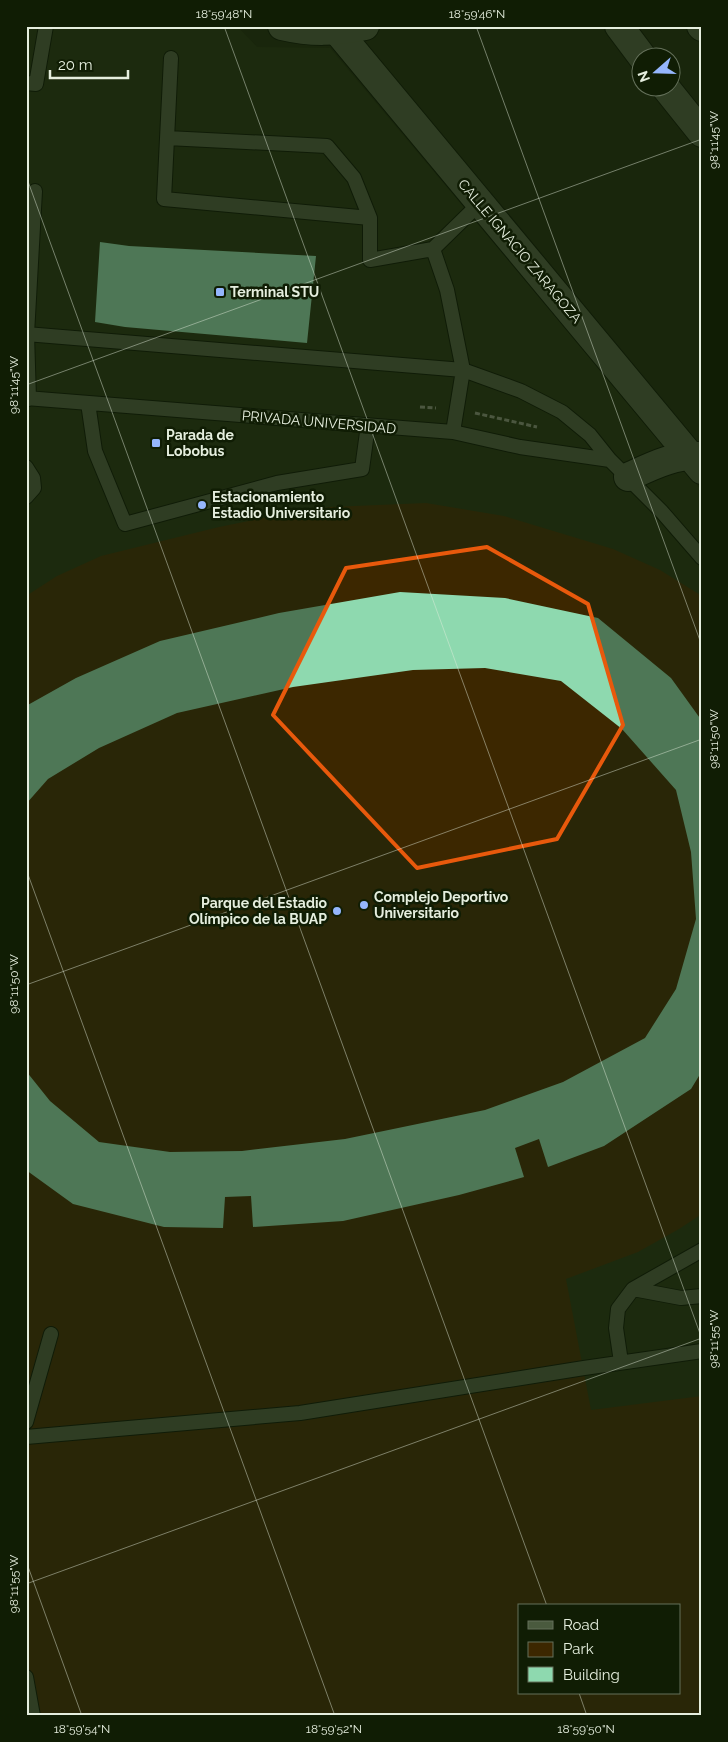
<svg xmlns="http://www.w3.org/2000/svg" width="728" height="1742" viewBox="0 0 728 1742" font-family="Raleway,sans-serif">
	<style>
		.built { fill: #203010; fill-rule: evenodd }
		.green { fill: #3c2700; fill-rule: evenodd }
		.building { fill: #8ed9af }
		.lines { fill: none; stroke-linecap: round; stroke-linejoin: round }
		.lane-casing { stroke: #040f00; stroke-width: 16 }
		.street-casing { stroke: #040f00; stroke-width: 30 }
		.secondary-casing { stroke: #040f00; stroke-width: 30 }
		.path { stroke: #87917d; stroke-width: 3; stroke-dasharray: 5 2.5; stroke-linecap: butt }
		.lane { stroke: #4a5a3e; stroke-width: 14 }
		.street { stroke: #4a5a3e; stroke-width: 28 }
		.secondary { stroke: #4a5a3e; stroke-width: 28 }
		.marked { fill: none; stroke: #e8590c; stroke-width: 4; stroke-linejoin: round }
		.ticks { fill: none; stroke: #e5eede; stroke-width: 1; stroke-opacity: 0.45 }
		.poi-dot { fill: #95b6fd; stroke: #101d04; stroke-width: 2 }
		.labels { text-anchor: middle; stroke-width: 5; stroke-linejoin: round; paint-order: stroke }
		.street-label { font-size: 14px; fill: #e5eede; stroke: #101d04 }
		.poi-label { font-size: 14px; font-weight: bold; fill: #e5eede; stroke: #101d04; text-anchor: start }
		.neatline { fill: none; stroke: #e5eede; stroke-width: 2 }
		.ticks-label { font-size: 12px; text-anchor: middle; fill: #e5eede }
	</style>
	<rect width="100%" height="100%" fill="#19260c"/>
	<!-- built -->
	<path class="built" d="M26 26H237L257 47 330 48 702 491V1716H26ZM519 1606H679V1693H519Z"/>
	<!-- green -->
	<path class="green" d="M426 503 504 516 613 549 660 570 702 596V1214L679 1229 638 1252 566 1279 591 1410 702 1396V1716H26V596L57 576 101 556 219 527 273 516 330 507ZM519 1606H679V1693H519Z"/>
	<!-- building -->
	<path class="building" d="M100 242 129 246 316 256 307 343 125 327 95 322Z
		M400 592 505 598 598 618 671 678 702 721V1071L691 1089 604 1146 548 1167 539 1139 515 1148 524 1177 459 1195 343 1221 253 1227 251 1196 225 1197 223 1228 164 1227 73 1204 26 1170V1071L50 1101 99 1142 170 1152 242 1151 345 1139 485 1110 563 1082 645 1038 676 989 696 919 691 852 676 790 622 729 561 681 485 668 413 670 293 687 177 713 99 748 48 779 26 804V706L76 678 160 641 279 613Z"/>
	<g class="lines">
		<defs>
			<path id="lane" d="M171 58 164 199 370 218V260L433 249 480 203
				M26 83 36 84 46 26
				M167 138 327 146 354 178 370 218
				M433 249 447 290 463 370 453 432
				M26 334 463 370 521 391 562 412 590 435 610 460 662 512 702 558
				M26 398 453 432 520 447 610 460
				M29 399 27 334 35 191
				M88 403 95 451 125 524 277 483 362 469 368 425
				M26 467 33 478 34 488 26 497
				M702 1250 633 1289 681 1298 702 1296
				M621 1362 616 1328 618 1309 633 1289
				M26 1422 51 1334
				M26 1437 300 1413 584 1368 702 1351
				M26 1677 33 1716"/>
			<path id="street" d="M338 32 702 470
				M628 477C652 466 675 454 702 456"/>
			<path id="secondary" d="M282 26C312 33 335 32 365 26
				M619 26 643 58
				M701 26 702 27
				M666 88 702 133"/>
		</defs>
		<!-- lane casing -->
		<use href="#lane" class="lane-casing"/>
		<!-- street casing -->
		<use href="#street" class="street-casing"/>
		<!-- secondary casing -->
		<use href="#secondary" class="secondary-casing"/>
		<!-- path -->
		<path class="path" d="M420 407 436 408
			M475 413 537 427"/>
		<!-- lane -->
		<use href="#lane" class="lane"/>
		<!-- street -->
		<use href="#street" class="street"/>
		<!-- secondary -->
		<use href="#secondary" class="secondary"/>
	</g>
	<!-- marked area -->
	<path d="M0 0H728V1742H0ZM487 547 588 604 623 725 557 839 417 868 273 715 346 568Z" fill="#19260c" fill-opacity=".55" fill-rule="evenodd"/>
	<path class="marked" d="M487 547 588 604 623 725 557 839 417 868 273 715 346 568Z"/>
	<!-- ticks -->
	<path class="ticks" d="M224 26 702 1339M476 26 702 646M26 176 547 1606M26 385 702 139M26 869 335 1716M26 985 702 739M26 1561 82 1716M26 1584 702 1338M579 1693 587 1716"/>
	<!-- markers -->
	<g class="poi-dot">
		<rect x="215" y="287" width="10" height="10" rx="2.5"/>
		<rect x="151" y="438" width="10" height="10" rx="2.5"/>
		<circle cx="202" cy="505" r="5"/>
		<circle cx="364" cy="905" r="5"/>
		<circle cx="337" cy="911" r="5"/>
	</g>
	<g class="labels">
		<!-- street labels -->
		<g class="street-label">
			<text transform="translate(520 251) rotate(50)" y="5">CALLE IGNACIO ZARAGOZA</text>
			<text transform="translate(319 422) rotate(5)" y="5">PRIVADA UNIVERSIDAD</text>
		</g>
		<!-- poi labels -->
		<g class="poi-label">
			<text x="230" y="297">Terminal STU</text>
			<text x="166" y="440">Parada de<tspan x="166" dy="16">Lobobus</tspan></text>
			<text x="212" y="502">Estacionamiento<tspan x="212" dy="16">Estadio Universitario</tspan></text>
			<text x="374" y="902">Complejo Deportivo<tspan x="374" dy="16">Universitario</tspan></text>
			<text x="327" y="908" text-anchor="end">Parque del Estadio<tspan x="327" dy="16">Olímpico de la BUAP</tspan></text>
		</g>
	</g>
	<!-- border -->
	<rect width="728" height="1742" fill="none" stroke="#101d04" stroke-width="55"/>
	<!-- legend -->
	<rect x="518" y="1604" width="162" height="90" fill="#101d04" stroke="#65715b"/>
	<rect x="528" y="1621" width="25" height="8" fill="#4a5a3e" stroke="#65715b"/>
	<text x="563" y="1630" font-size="15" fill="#e5eede">Road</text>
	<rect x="528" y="1642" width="25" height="15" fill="#3c2700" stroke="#65715b"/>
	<text x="563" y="1654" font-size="15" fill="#e5eede">Park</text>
	<rect x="528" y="1667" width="25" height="15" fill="#8ed9af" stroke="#65715b"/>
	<text x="563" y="1680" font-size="15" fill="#e5eede">Building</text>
	<!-- north arrow -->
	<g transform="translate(656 72) rotate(250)"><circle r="24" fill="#101d04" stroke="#65715b"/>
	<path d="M0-4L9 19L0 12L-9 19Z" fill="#95b6fd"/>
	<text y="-8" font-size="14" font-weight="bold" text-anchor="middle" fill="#e5eede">N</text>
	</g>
	<!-- scale -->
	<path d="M50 70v8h78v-8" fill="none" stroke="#e5eede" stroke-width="2.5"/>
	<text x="58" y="70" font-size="15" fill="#e5eede" stroke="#101d04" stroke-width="4" paint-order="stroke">20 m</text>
	<rect x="28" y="28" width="672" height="1686" class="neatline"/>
	<g class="ticks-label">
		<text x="224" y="18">18°59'48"N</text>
		<text x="477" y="18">18°59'46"N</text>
		<text transform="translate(714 140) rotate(-90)" y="4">98°11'45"W</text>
		<text transform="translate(14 385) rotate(-90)" y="4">98°11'45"W</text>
		<text transform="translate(714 739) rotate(-90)" y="4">98°11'50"W</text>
		<text transform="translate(14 984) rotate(-90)" y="4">98°11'50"W</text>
		<text transform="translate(714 1339) rotate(-90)" y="4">98°11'55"W</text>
		<text transform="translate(14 1584) rotate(-90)" y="4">98°11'55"W</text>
		<text x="82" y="1733">18°59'54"N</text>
		<text x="334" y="1733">18°59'52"N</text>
		<text x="586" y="1733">18°59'50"N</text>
	</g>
</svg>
